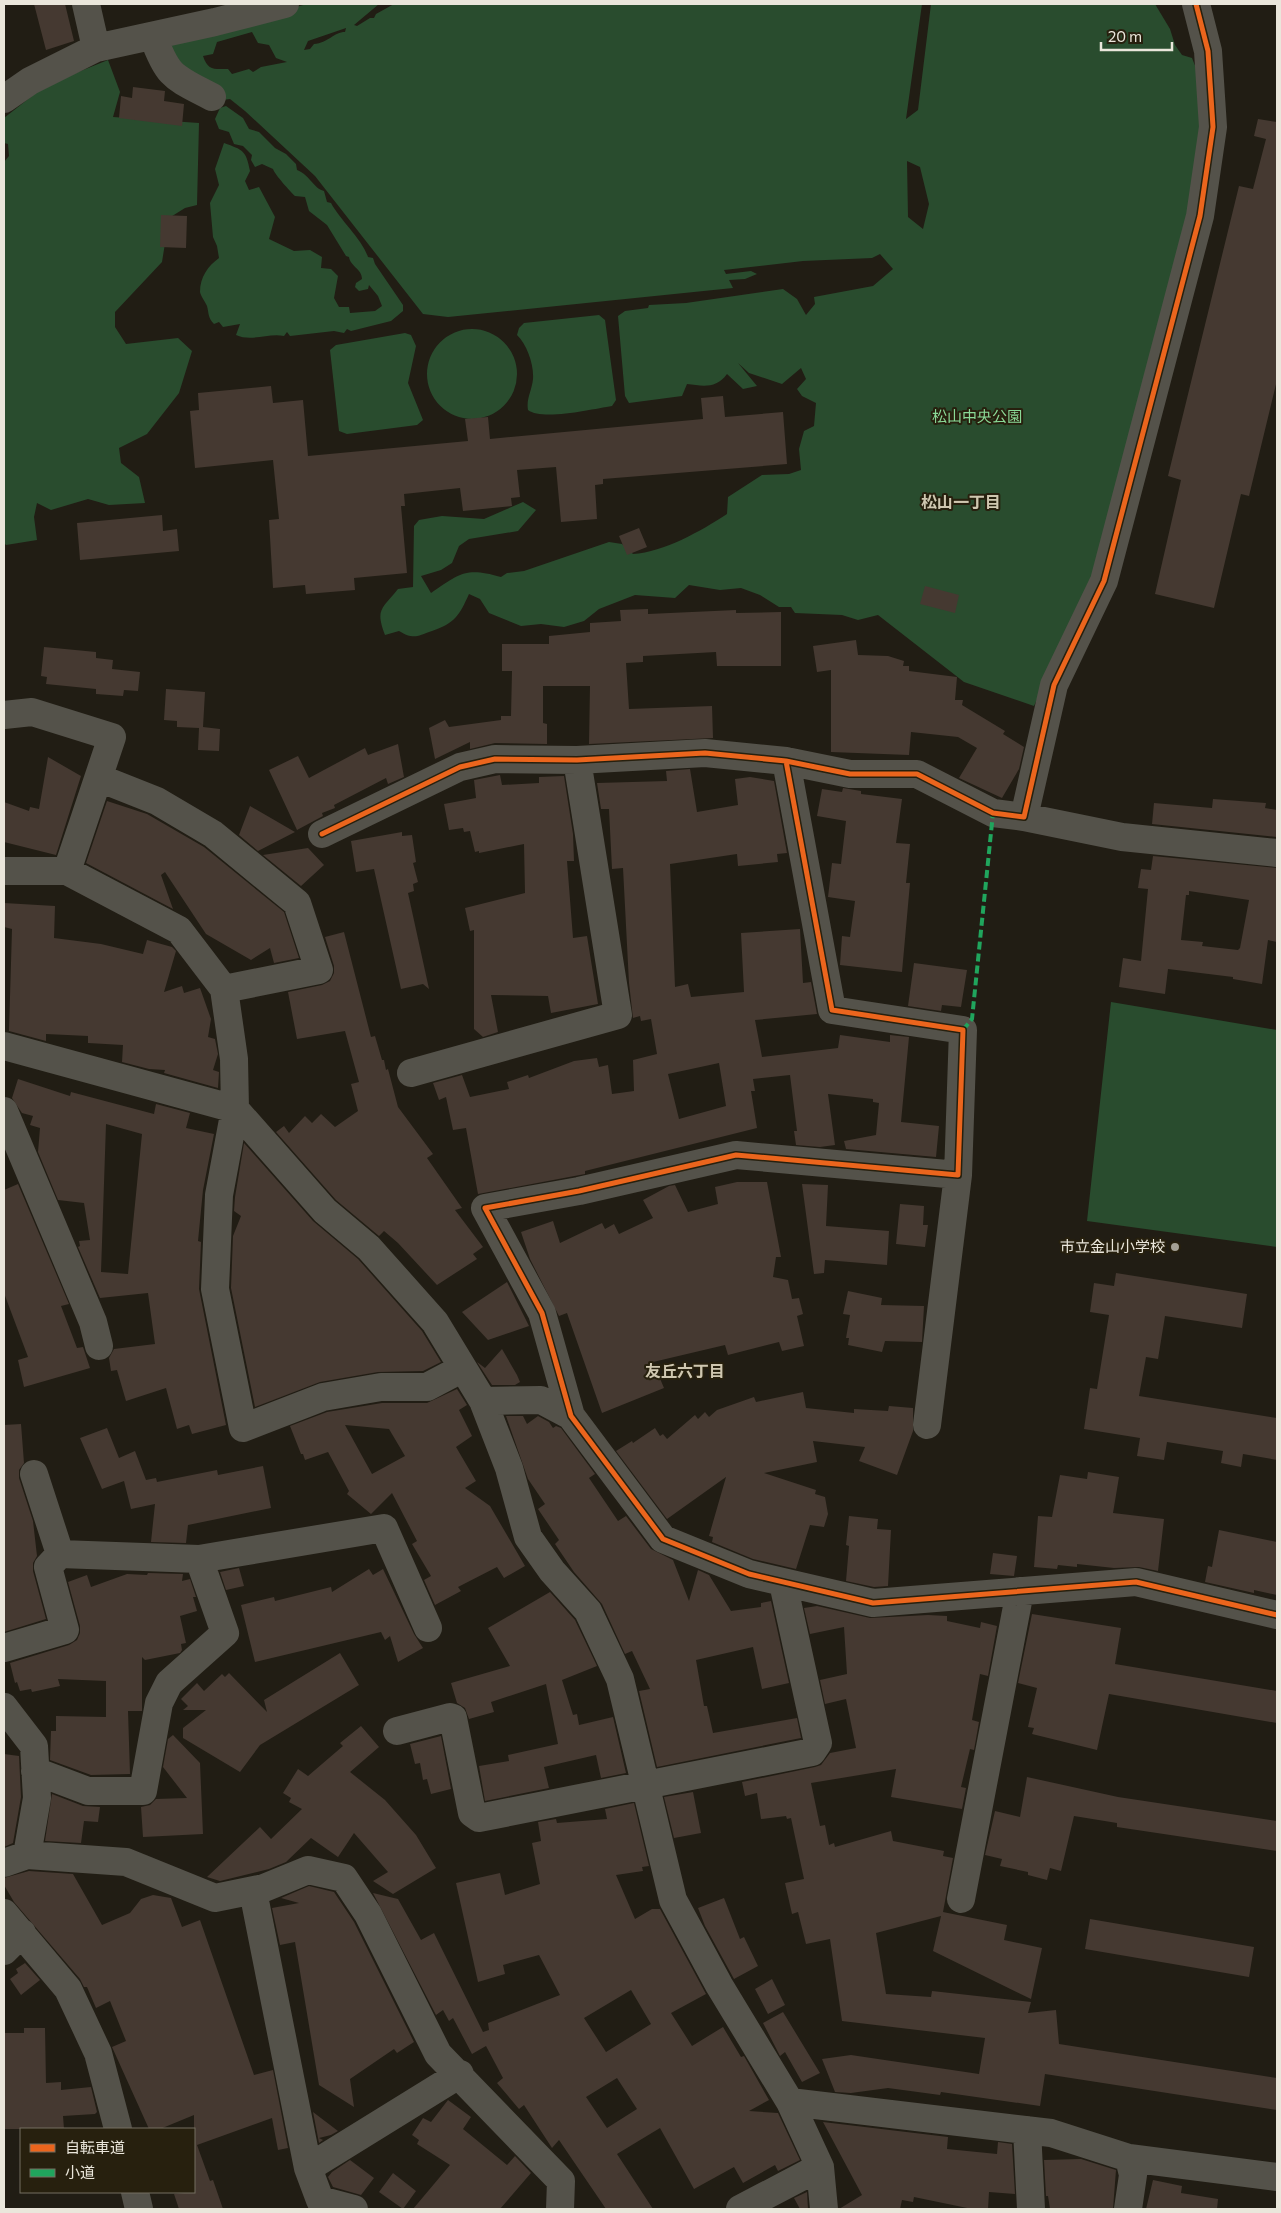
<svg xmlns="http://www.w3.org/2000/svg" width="1281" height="2213" viewBox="0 0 1281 2213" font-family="Commissioner,'Noto Sans JP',sans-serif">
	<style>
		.green { fill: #294c2e; fill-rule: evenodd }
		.building { fill: #453931; fill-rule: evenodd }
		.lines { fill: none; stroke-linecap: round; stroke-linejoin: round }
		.minor { stroke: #54524a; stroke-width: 28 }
		.quiet { stroke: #20a55d; stroke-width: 4; stroke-dasharray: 8 4; stroke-linecap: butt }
		.cycleway-casing { stroke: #27200e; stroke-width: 8 }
		.cycleway { stroke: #eb651d; stroke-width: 5 }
		.poi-dot { fill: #a4a095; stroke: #27200e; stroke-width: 2 }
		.labels { text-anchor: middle; stroke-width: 4; stroke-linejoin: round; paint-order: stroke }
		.park-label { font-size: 15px; fill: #8ad996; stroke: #27200e }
		.poi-label { font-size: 15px; fill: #eae6db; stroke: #27200e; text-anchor: end }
		.neighbourhood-label { font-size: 16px; font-weight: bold; fill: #cfc7b0; stroke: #27200e }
	</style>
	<rect width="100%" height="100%" fill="#211d14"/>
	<!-- green -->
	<path class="green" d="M307 4H379L354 25 357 26 370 18H374L376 14 394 4H922L906 119 918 110 931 4H1155L1170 29 1175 45 1182 55 1192 58 1206 94 1188 223 1087 596 1053 663 1034 706 964 682 878 615 858 620 842 615 795 613 791 607H779L760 595 741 588 720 590 689 585 675 598 635 595 599 609 584 621 564 627 541 624 521 626 489 613 480 599 469 594C459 616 455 623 432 631 417 636 414 640 399 631L385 635C375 609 382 609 398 589L413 587 414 526 419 520 442 516 484 519 523 502 536 510 518 531 469 539 459 546 452 563 441 570 421 576 431 593C460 573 466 567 501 577L507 573 524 571 609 542 622 544 633 554C664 552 701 531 727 514L728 497 762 475 789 474 801 470 799 449 804 431 814 426 816 403 802 396 797 389 806 379 801 368 782 384 749 373 738 363 757 386 743 389 727 374C716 389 703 386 687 384L682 396 629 403 625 396 618 316 625 311 648 308 649 305 686 303 783 289 797 299 806 315 815 304 814 297 873 286 893 269 880 254 872 258 803 261 724 270 726 274 751 271 757 274 745 279 729 280 733 288 448 317 423 314 315 176 245 111 230 99 222 100 191 76 167 49 172 40ZM346 28 345 32C334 32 328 43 314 44L310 49 304 50 308 41ZM252 32 258 43 269 45 276 58 287 62 261 67 253 72 249 69 232 74 228 69C214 69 208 71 203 56L213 54 217 42ZM907 161 920 167 929 204 923 229 908 217Z
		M108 60 120 92 113 117 199 123 197 205 185 208 169 218 162 262 115 312V327L126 344 178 338 192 351 179 393 147 434 119 448 121 463 139 477 145 503 109 505 88 499 51 510 37 503 34 517 37 540 6 545 4 543V162L9 156 8 144 4 143V118L46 85Z
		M226 106 243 118 249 129 259 132 275 148 286 154 296 164 297 170C310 175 313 188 324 191L327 202 331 203C340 220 362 239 368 257L373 258 375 264 403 305V311L391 321 351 331 347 329 344 333 334 331 290 336 287 332 284 336C268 333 251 342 236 335L240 324 223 327 219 322 214 324C208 318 209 314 207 306 205 301 201 297 200 292 200 277 208 266 219 258L217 246 213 237 210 203 219 185 215 169 224 143C243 150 246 150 250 171L245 181 249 190 259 187 275 217 269 239 294 251 310 250 322 257 321 268 331 269 338 276 334 298 339 307H349L350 313 375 311 382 306 378 296 369 285 368 289 359 291 355 287 356 283 362 279C362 269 350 266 349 257L346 256 327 225 309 211 305 197 295 196C290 191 275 175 273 169L262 164 255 167 251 160 252 155 243 146 234 144 229 132 219 129 215 119 220 108Z
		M599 315 605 320 616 400 612 406C593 409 542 421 528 410 526 399 532 390 533 379 534 364 527 345 517 335L519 328 524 323Z
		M427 374a45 45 0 1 1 90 0a45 45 0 1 1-90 0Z
		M405 333 411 335 416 346 408 383 423 420 417 425 347 434 339 431 330 350 336 345Z
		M1111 1002 1277 1030V1247L1087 1221Z"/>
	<!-- building -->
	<path class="building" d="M34 4H65L74 41 46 50Z
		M133 87 165 91 164 101 184 104 182 126 119 118 121 96 132 98Z
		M1258 119 1277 122V380L1249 496 1241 494 1214 608 1155 594 1181 480 1168 476 1239 186 1253 189 1266 139 1254 136Z
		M161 215 187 216 186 248 160 247Z
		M271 386 273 403 303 400 308 456 468 441 465 419 488 417 490 439 703 419 701 398 723 396 725 417 783 412 787 464 603 479V484L595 485 597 519 561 522 556 467 517 470 520 497 511 498 512 506 463 511 460 488 404 494 405 506H401L407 573 354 578 355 590 306 594 305 585 273 588 269 520 279 519 273 460 195 468 190 411 199 410 198 393Z
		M162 515 163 531 177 529 179 551 80 560 77 523Z
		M639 528 647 547 627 555 619 536Z
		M925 586 959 595 955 613 920 604Z
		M648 609V614L736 610V613L781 612V666H717L716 652 643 656V662L626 663 629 709 712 706 713 738 589 744 590 686H543V723L547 724V744L495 743 470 749V742L435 759 429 728 445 720 449 727 501 720V716H511L512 671H502V644H549V636L590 632V623L621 621 620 610Z
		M856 640 858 655 888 656 904 661 903 666H909V671L957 677 955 700H963L962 705 1005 731 1003 734 1024 747 1019 769 1002 798 959 778 977 748 958 737 911 732 909 755 831 752V670L817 672 813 646Z
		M44 647 96 652V658L113 660 112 669 140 672 138 691 124 690 123 696 96 694V689L46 684 47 677 41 676Z
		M166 689 205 692 203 727 220 729 219 751 198 750 199 728 177 727V721L164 720Z
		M398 744 404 777 388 784 386 778 334 805 335 808 322 813 323 816 297 830 269 770 298 756 309 778 365 748 368 755Z
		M48 757 81 776 56 855 4 842V802L29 811 30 807 39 809Z
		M690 769 697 812 738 805 735 779 750 777 774 781 787 853 777 854 778 862 738 866 737 854 670 864 675 987 688 984 691 997 744 992 741 933 800 929 803 983 811 982 817 1014 755 1020 762 1057 838 1048 840 1035 890 1042V1035L909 1037 901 1122 939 1126 936 1157 846 1149 844 1141 876 1135 879 1103 873 1102V1099L828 1094 835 1145 820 1147 796 1145 794 1131H797L790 1075 753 1079 755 1091H751L757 1128 585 1171V1174L478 1194 466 1128 453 1130 446 1097 439 1100 433 1083 462 1075 470 1097 509 1089 507 1082 528 1075 529 1078 574 1061 597 1058 599 1067 608 1065 612 1094 634 1091 633 1060 657 1054 651 1019 641 1021 640 1016 633 1018 629 983 623 868 612 869 609 809H601L597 783 667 781 666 771ZM719 1063 726 1106 679 1119 668 1074Z
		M500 775 502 785 539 783V777L564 776 573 834 574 861H567L573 938 587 936 598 1004 551 1013 548 996 491 995 498 1032 483 1037 474 1029V930L470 931 465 908 525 893 524 844 479 853V851L475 852 470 831 464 832 463 828 449 830 444 804 476 798 474 780Z
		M843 788 861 791V794L902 799 896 843 910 844 906 883H910L902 972 840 965 842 936 850 937 855 901 828 897 832 863 841 864 846 821 817 816 822 789 842 792Z
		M1213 799 1266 803 1265 808 1277 810V837L1152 824 1154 803 1212 808Z
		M107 801 147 814 204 847 284 912 299 958 274 963 270 948 251 960 206 934 165 872 161 875 173 909 86 863Z
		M250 806 295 832 258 851 239 835Z
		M402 832V836L412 835 416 862 413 863 418 882 413 884 414 891 408 893 429 989 423 984 401 989 374 869 356 872 351 841Z
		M308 848 324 865 301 886 263 855Z
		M1153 856 1277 868V942L1268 940 1262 984 1233 979V977L1168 969 1165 994 1119 987 1123 958 1141 961 1148 889 1138 888 1141 869 1151 870ZM1189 891 1249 900 1240 948 1238 950 1202 946 1203 942 1181 940 1186 895H1189Z
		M4 903 55 906 54 938 101 944 143 954 147 940 172 947 176 951 164 992 182 986 184 993 200 988 211 1019 208 1037 215 1039 218 1054 213 1070 219 1072 218 1088 164 1073 165 1070 149 1069 122 1062 123 1045 88 1043V1036L46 1034V1041L9 1031 12 929 4 927Z
		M344 932 371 1037 375 1036 382 1060H384L386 1070 388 1069 398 1107 433 1154 427 1158 462 1208 455 1210 483 1247 473 1254 477 1259 437 1285 398 1243 384 1231 379 1236 336 1200 276 1132 284 1126 289 1133 305 1116 312 1123 321 1114 335 1127 358 1111 351 1084 359 1082 345 1031 297 1039 288 992 322 985 330 981 334 973V966L325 937Z
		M914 963 967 970 961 1007 942 1005 941 1011 908 1006Z
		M18 1079 70 1096 71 1092 154 1114 156 1104 190 1113 186 1128 214 1134 203 1190 198 1241 201 1242 199 1289 226 1425 192 1434 189 1425 177 1429 166 1388 126 1401 117 1370 111 1371 109 1358 114 1349 155 1344 148 1293 100 1298 78 1247 80 1246 79 1241 90 1240 84 1203 58 1200 38 1152 40 1128 30 1125 33 1116 22 1113 12 1098ZM106 1124 142 1134 128 1274 101 1272Z
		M244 1143 313 1221 358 1259 422 1331 441 1362 423 1371 378 1372 320 1382 255 1407 231 1288 233 1236 241 1216 234 1211 235 1197Z
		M737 1182H767L781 1257H776L773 1277 788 1280 792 1299 799 1298 803 1314 797 1316 804 1346 782 1351 779 1342 728 1355 725 1345 653 1362 664 1388 602 1413 567 1313 559 1316 530 1259 521 1232 553 1221 560 1243 602 1223 605 1229 614 1224 619 1234 653 1218 643 1200 669 1186 675 1185 688 1212 718 1204 715 1187Z
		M18 1184 69 1304 61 1306 77 1348 83 1347 90 1368 24 1387 18 1360 28 1357 4 1293V1190Z
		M802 1184 828 1185 826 1226 889 1231 887 1265 825 1260 824 1273 814 1274Z
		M900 1204 924 1206 923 1225H928L925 1247 896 1244Z
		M1116 1273 1247 1294 1242 1328 1165 1316 1158 1359 1146 1357 1139 1396 1277 1418V1460L1243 1454 1241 1467 1221 1463 1223 1451 1167 1442 1164 1460 1137 1456 1140 1438 1084 1429 1090 1388 1097 1389 1109 1315 1090 1312 1094 1283 1114 1286Z
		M507 1282 529 1326 488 1340 462 1312Z
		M848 1291 882 1298 881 1305 924 1306 922 1342 885 1341 882 1352 848 1345 849 1338H846L850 1315 843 1314Z
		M502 1349 517 1375 520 1382 515 1385H492L477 1362 485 1368Z
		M457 1389 467 1405 459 1410 472 1436 456 1447 476 1481 465 1488 490 1506 525 1566 504 1578 497 1567 458 1587 461 1591 435 1605 424 1580 431 1576 412 1544 417 1541 392 1493 371 1514 347 1494 349 1491 328 1452 305 1460 303 1454H301L290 1426 327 1412 382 1403H427ZM345 1425 389 1429 405 1456 372 1474Z
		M803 1392 806 1408 854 1413V1409L888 1411 889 1406 913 1408V1431L897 1475 859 1461 865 1447 813 1441 817 1462 764 1473 816 1490 815 1494 825 1497 828 1514 824 1527 810 1525 796 1569 753 1559 712 1542 713 1537 709 1536 726 1477 667 1519 616 1451 632 1441 633 1443 655 1428 660 1436 663 1434 667 1439 695 1415 698 1419 705 1412 709 1417 717 1410 754 1397 756 1402Z
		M506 1416H523L527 1424 538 1416 549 1422 553 1428 556 1426 561 1428 595 1474 589 1478 618 1521 626 1516 651 1549 673 1560 689 1601 698 1570 709 1575 731 1611 761 1607V1603L771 1601 789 1683 762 1689 753 1647 696 1660 704 1706H707L713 1733 797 1718 801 1738 657 1767 639 1691 650 1689 632 1651 625 1654 602 1604 574 1572 555 1544 559 1540 538 1509 545 1504 528 1479Z
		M21 1424 24 1463 19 1470V1478L33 1521 37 1556 33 1563V1571L46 1619 4 1632V1425Z
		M107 1428 119 1458 135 1451 146 1480 156 1478 157 1482 217 1470 218 1475 263 1466 271 1508 188 1525 186 1543 151 1542 155 1504 131 1509 124 1481 102 1489 80 1438Z
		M1088 1472 1119 1477 1113 1513 1164 1519 1158 1571 1139 1567 1114 1568 1077 1564V1567L1058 1565 1057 1569 1034 1567 1038 1516 1052 1517 1060 1475 1087 1479Z
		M849 1516 878 1519 877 1529 891 1530 888 1586 874 1587 846 1581 849 1546 846 1545Z
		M1219 1530 1277 1542V1595L1254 1590V1593L1205 1582 1208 1566 1212 1567Z
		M993 1553 1017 1556 1014 1576 990 1574Z
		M239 1568 244 1586 226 1590 220 1572Z
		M369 1569 373 1575 383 1569 414 1634 423 1648 398 1662 390 1636 385 1640 381 1632 255 1662 241 1605 274 1597 275 1601 331 1587 332 1592Z
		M148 1573 183 1574 182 1581 190 1579 196 1597H193L197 1611 180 1616 186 1643 181 1644 182 1650 180 1653 145 1660 142 1657V1711H128L130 1774 91 1775 50 1760 51 1731H56V1716L106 1717V1681L58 1679 60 1686 32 1692 31 1689 20 1691 17 1682 15 1683 10 1663 69 1645 77 1640 80 1633V1626L68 1582 87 1575 91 1587 127 1574 147 1575Z
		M550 1592 575 1620 597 1666 562 1680 573 1715 577 1714 579 1725 613 1717 626 1773 601 1778 596 1755 544 1767 549 1788 485 1801 479 1766 509 1761 508 1755 558 1744 546 1684 491 1702 494 1712 469 1719 465 1708 457 1703 451 1683 510 1666 488 1628Z
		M817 1606 870 1618 928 1615 947 1616V1621L980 1628 981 1622 997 1626 988 1676 980 1674 972 1720 979 1722 974 1750 970 1749 961 1787 966 1788 962 1809 891 1797 896 1769 811 1783 820 1826 825 1825 829 1845 834 1843 835 1847 891 1831 893 1841 944 1851 943 1856 953 1858 943 1912 1007 1925 1004 1940 1042 1948 1031 1999 933 1951 941 1916 876 1933 886 1994 931 1997 932 1991 1031 2002 1028 2013 1056 2010 1059 2044 1277 2078V2110L1045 2074 1040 2106 941 2092 940 2095 888 2088 851 2093 835 2092 822 2059 851 2055 979 2074 985 2038 842 2021 830 1939 806 1944 798 1912 792 1914 785 1883 804 1879 791 1818 787 1819 786 1816 761 1819 757 1793 745 1796 742 1782 815 1767 821 1765 830 1753 856 1748 846 1699 825 1704 820 1680 847 1674 844 1627 810 1634 804 1608Z
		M1032 1614 1121 1628 1115 1664 1277 1691V1723L1109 1694 1097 1750 1032 1734 1034 1728 1028 1727 1037 1688 1018 1683Z
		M340 1653 359 1685 260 1745 240 1772 183 1738V1728L206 1710H183L188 1706 181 1699 197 1683 204 1691 222 1674 225 1677 229 1673 267 1712 264 1700Z
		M361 1726 379 1747 350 1772 385 1800 416 1835 436 1868 393 1894 373 1881 388 1872 354 1833 338 1857 311 1838 286 1862 269 1869 220 1881 207 1877 260 1827 271 1839 302 1809 289 1802 291 1798 283 1793 298 1769 308 1776 343 1746 340 1743Z
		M173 1735 200 1763 203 1834 143 1837 141 1807 150 1805 156 1799 187 1798 163 1767 168 1739Z
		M441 1736 451 1789 431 1794 427 1779 423 1780 420 1763 415 1764 410 1744Z
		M4 1754 19 1756 21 1797 13 1843 4 1847Z
		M1027 1777 1118 1797 1277 1821V1851L1117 1827V1823L1074 1816 1061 1871 1050 1868 1047 1880 1028 1875V1872L1000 1866 1002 1859 985 1855 995 1811 1020 1817Z
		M693 1792 701 1833 674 1838 664 1797Z
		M52 1794 83 1806 100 1807 98 1822 84 1821 81 1843 45 1841Z
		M634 1803 649 1866 642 1867 643 1871 616 1875 635 1919 652 1909H660L706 1994 671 2013 692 2046 723 2027 741 2057 744 2056 769 2100 749 2111 778 2113 800 2160 778 2171 775 2165 743 2183 734 2167 694 2189 660 2128 617 2154 653 2209H606L559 2140 552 2148 524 2105 519 2109 497 2083 503 2078 486 2046 472 2054 453 2018 449 2021 443 2010 436 2015 373 1893 398 1899 421 1940 434 1933 483 2032 489 2030 488 2023 560 1995 539 1955 503 1965 505 1974 478 1982 456 1883 500 1873 505 1895 540 1884 532 1843 541 1841 538 1822 556 1819 557 1823 607 1819 605 1809ZM631 1990 651 2024 606 2052 584 2018ZM617 2078 637 2109 607 2128 586 2097Z
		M29 1871 73 1874 102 1925 130 1913 141 1899 153 1895 171 1898 182 1927 200 1920 254 2075 273 2070 288 2148 278 2150 272 2118 197 2145 210 2181 213 2180 223 2209H179L174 2194 194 2192V2115L160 2129H149L112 2047 126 2041 110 2001 96 2008 87 1987H84L80 1979 14 1902 4 1885V1878Z
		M309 1886 334 1892 354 1922 414 2042 397 2053 394 2049 350 2079 354 2107 319 2085 295 1942 280 1945 272 1908 299 1903 281 1898Z
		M724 1898 740 1939 744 1937 758 1966 734 1979 705 1926 698 1908Z
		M1090 1919 1254 1947 1249 1977 1085 1949Z
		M25 1963 40 1980 21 1995 10 1979 18 1973 16 1969Z
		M772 1979 785 2005 768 2014 755 1989Z
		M783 2012 820 2073 802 2082 785 2052 780 2056 763 2023Z
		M24 2028H45L46 2083 61 2082V2090L91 2087 97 2112 95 2114 63 2116 64 2129H4V2033H24Z
		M448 2100 471 2117 463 2129 507 2165 515 2156 531 2173 500 2209H413L450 2165 417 2144 419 2140 412 2135 423 2118 431 2122Z
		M313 2112 338 2131 331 2135 319 2138 323 2140 319 2143Z
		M823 2122 948 2137 947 2149 997 2154 998 2142 1012 2144 1015 2194 989 2192 988 2209H972L914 2197 913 2202 902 2200 900 2209H839L862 2195Z
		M1081 2159 1116 2170 1113 2209H1050L1048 2196H1046L1044 2160Z
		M350 2160 374 2178 361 2195 333 2187 328 2177 332 2172Z
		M393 2173 416 2191 403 2209 379 2192Z
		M1153 2180 1182 2186 1181 2193 1218 2199 1217 2209H1146Z
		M807 2192 808 2209H800L794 2198Z"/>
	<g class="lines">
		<!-- minor -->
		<path class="minor" d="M86 4 96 48
			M153 36C168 78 174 77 212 97
			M4 99 30 81 96 48 215 22 285 4
			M4 715 32 712 112 737 67 871
			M786 761 832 1010 963 1030 958 1175 736 1155 579 1191 485 1208 542 1313 571 1416 663 1539 749 1574 873 1603 1136 1582 1277 1615
			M99 778 157 801 213 834 297 903 319 970 224 989
			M1024 817 1122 837 1277 853
			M322 834 460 767 495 759 577 760 705 753 786 761 850 774H917L993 813 1024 817 1054 685 1104 581 1200 216 1213 127 1208 51 1196 4
			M4 871H67L179 930 224 989 234 1059 235 1109 219 1195 215 1289 243 1428 323 1397 381 1387H427L463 1368
			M4 1046 235 1109 325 1211 369 1248 435 1322 483 1401 541 1400 571 1416
			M411 1073 618 1015 577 760
			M4 1111 93 1322 99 1346
			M483 1401 509 1468 528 1537 552 1571 588 1611 620 1679 673 1900 719 1985 790 2102 820 2167 824 2209
			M927 1425 958 1175
			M34 1474 60 1554
			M4 1648 65 1630 48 1567 60 1554 199 1559
			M4 1707 34 1746 37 1798 27 1855 126 1862 215 1898 264 1888 308 1870 344 1878 368 1914 438 2054 561 2181 560 2209
			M397 1731 450 1717 453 1718 472 1813 479 1818 812 1752 818 1743 783 1583
			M35 1771 88 1791H143L159 1703 169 1683 225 1633 199 1559 384 1528 428 1628
			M4 1863 27 1855
			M253 1891 308 2168 320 2200 354 2209
			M961 1899 1020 1591
			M4 1913 68 1989 98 2053 118 2129
			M4 1951 22 1933
			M790 2102 1051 2133 1129 2158 1133 2175 1128 2209
			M1027 2130 1031 2209
			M1129 2158 1277 2177
			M308 2168 460 2074
			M135 2192 139 2209
			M740 2209 820 2167"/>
		<!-- quiet -->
		<path class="quiet" d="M963 1030 972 1019 993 813"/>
		<defs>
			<path id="cycleway" d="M786 761 832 1010 963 1030 958 1175 736 1155 579 1191 485 1208 542 1313 571 1416 663 1539 749 1574 873 1603 1136 1582 1277 1615
				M322 834 460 767 495 759 577 760 705 753 786 761 850 774H917L993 813 1024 817 1054 685 1104 581 1200 216 1213 127 1208 51 1196 4"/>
		</defs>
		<!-- cycleway casing -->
		<use href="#cycleway" class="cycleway-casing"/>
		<!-- cycleway -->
		<use href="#cycleway" class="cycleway"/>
	</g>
	<!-- markers -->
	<circle class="poi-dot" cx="1175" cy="1247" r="5"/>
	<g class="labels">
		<!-- park labels -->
		<g class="park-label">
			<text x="977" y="422">松山中央公園</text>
		</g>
		<!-- poi labels -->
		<g class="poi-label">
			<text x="1165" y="1252">市立金山小学校</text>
		</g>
		<!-- neighbourhood labels -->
		<g class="neighbourhood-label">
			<text x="961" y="508">松山一丁目</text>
			<text x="685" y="1377">友丘六丁目</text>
		</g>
	</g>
	<!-- border -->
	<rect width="1281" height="2213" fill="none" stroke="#eae6db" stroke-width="10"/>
	<!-- legend -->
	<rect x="20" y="2128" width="175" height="65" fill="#27200e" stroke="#756f60"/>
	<rect x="30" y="2144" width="25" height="8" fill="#eb651d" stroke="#756f60"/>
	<text x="65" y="2153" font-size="15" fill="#eae6db">自転車道</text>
	<rect x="30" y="2169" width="25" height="8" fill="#20a55d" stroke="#756f60"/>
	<text x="65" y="2178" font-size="15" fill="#eae6db">小道</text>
	<!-- scale -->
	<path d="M1101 42v8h71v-8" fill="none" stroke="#eae6db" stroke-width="2.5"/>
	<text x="1108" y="42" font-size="15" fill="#eae6db" stroke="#27200e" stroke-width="4" paint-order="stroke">20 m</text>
</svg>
